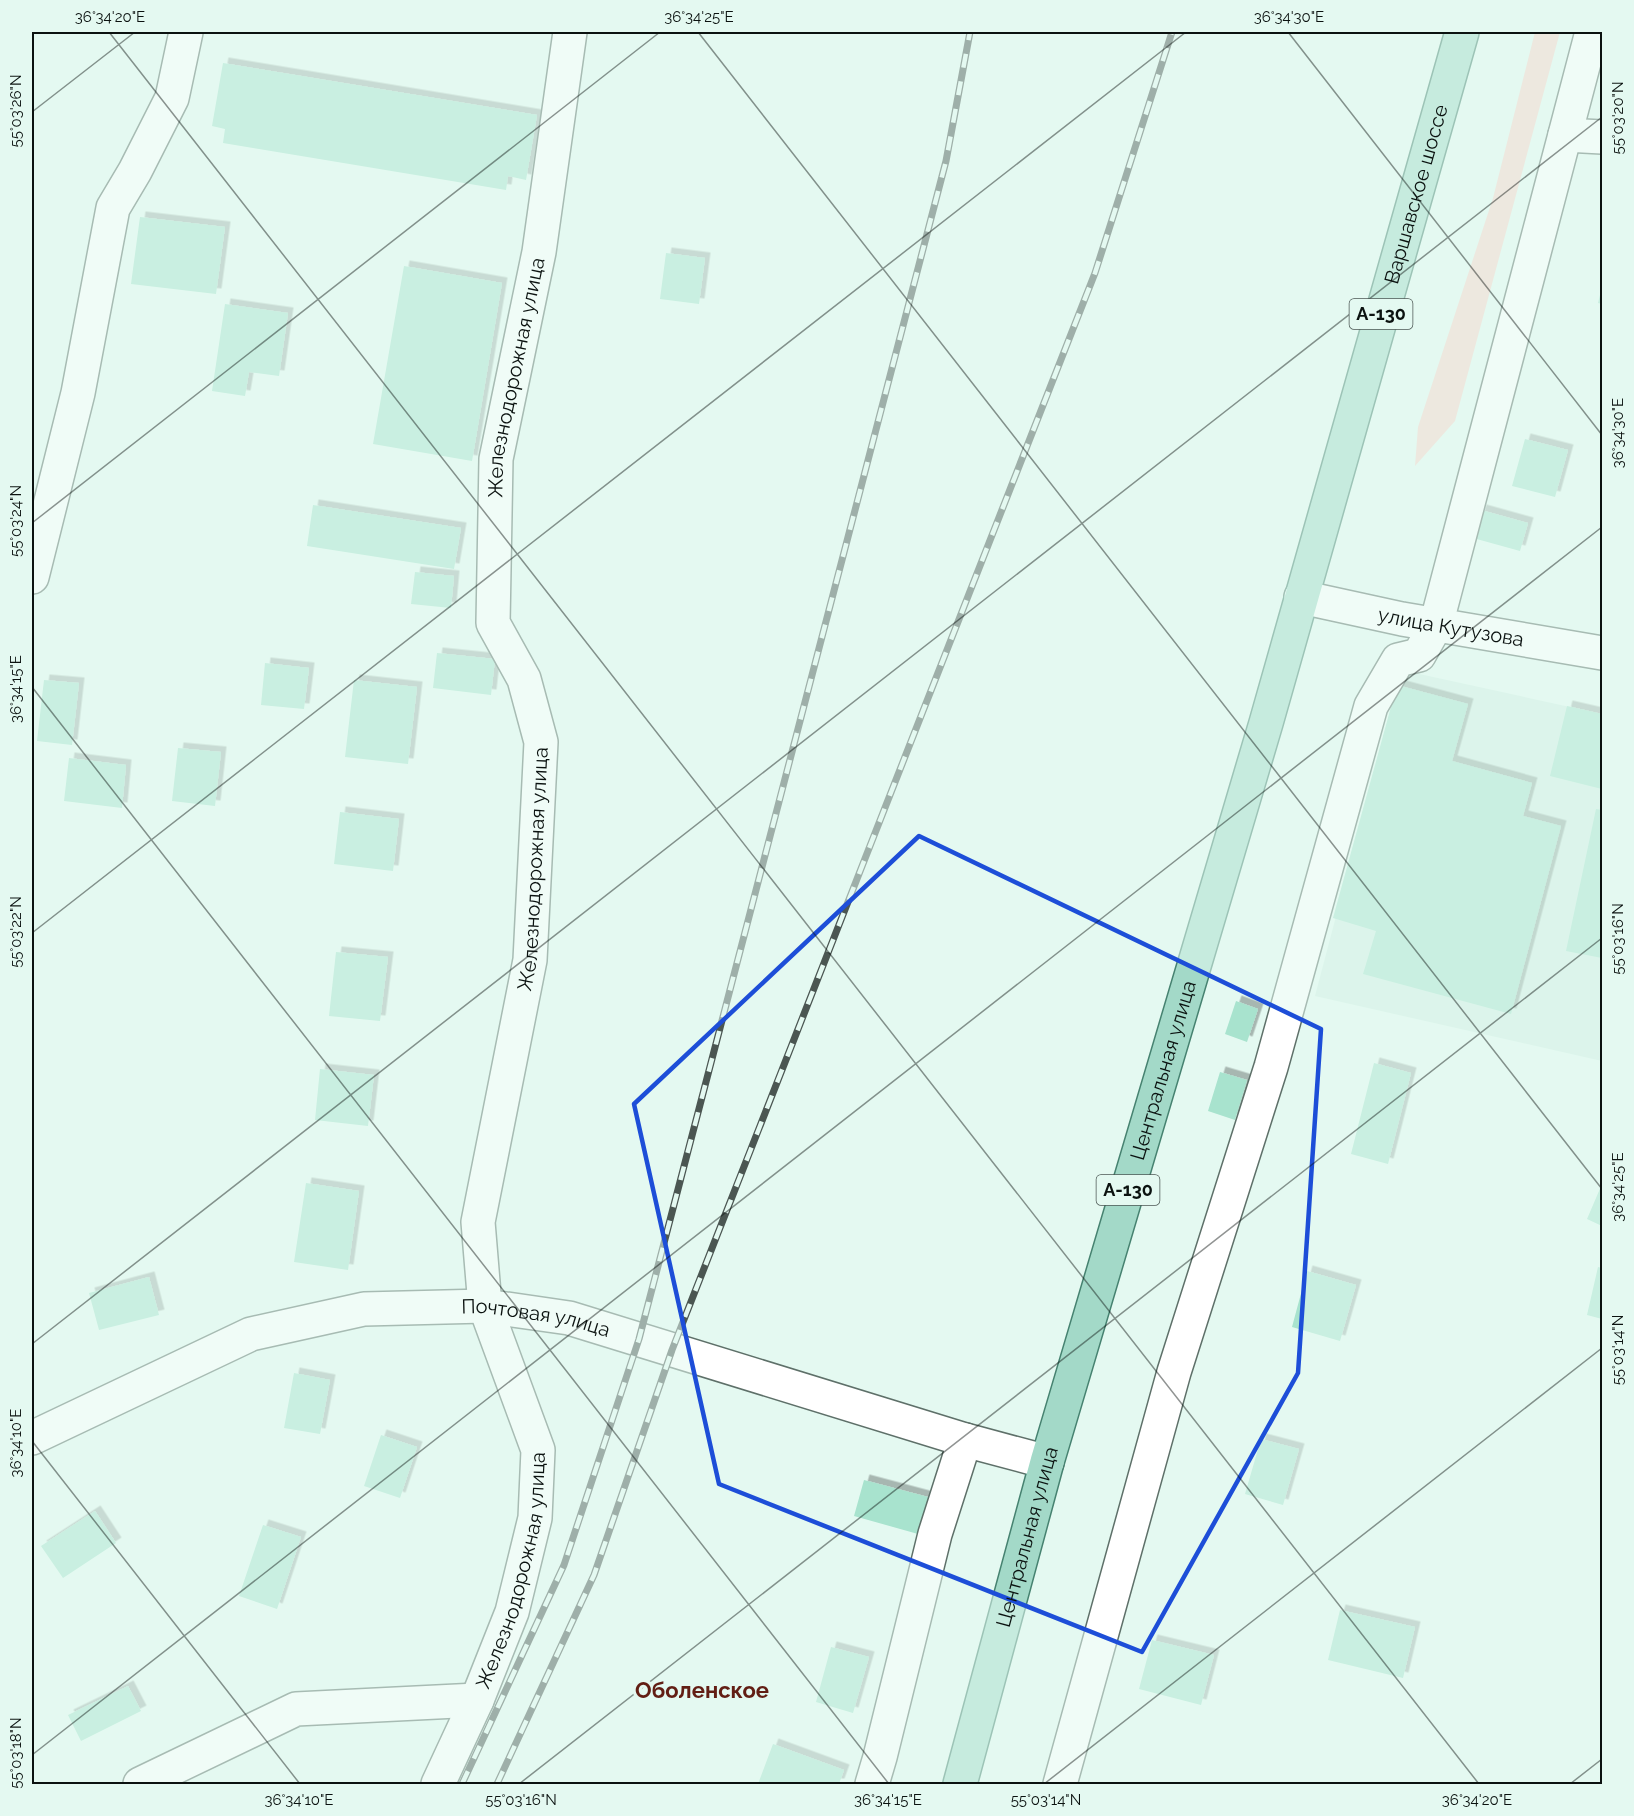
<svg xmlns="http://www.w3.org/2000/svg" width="1634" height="1816" viewBox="0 0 1634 1816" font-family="Raleway,sans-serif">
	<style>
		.built { fill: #d2eee4 }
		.green { fill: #f8d3cb }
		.building { fill: #a8e3ce; filter: url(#shadow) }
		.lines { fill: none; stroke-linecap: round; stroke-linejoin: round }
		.minor-casing { stroke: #5e7069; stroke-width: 36 }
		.major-casing { stroke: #468270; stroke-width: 36 }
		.minor { stroke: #fff; stroke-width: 33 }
		.major { stroke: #a3d9c8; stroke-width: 33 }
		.rail-casing { stroke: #4b5652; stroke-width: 7 }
		.rail { stroke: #e4f9f1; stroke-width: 4.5; stroke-dasharray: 14; stroke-linecap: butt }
		.marked { fill: none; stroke: #1d4ed8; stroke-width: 4.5; stroke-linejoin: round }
		.ticks { fill: none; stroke: #0b1210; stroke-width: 1.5; stroke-opacity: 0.45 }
		.labels { text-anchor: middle; stroke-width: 6; stroke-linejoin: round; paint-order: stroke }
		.shield { fill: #e4f9f1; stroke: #4c5754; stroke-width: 1.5 }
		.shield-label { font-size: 18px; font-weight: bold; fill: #0b1210 }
		.street-label { font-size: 20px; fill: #0b1210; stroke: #e4f9f1 }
		.quarter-label { font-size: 22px; font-weight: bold; fill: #621e14; stroke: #e4f9f1 }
		.neatline { fill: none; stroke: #0b1210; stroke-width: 2 }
		.ticks-label { font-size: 15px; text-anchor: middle; fill: #0b1210 }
	</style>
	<defs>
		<filter id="shadow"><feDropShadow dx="5.5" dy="-5.5" stdDeviation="0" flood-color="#0004"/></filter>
	</defs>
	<rect width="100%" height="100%" fill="#e4f9f1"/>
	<!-- built -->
	<path class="built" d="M1401 670 1602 714V1061L1315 996Z"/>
	<!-- green -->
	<path class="green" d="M1535 32H1560L1455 421 1415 466 1418 427 1493 198Z"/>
	<!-- building -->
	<path class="building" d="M223 63 537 115 526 180 508 176 506 190 223 143 225 129 212 126Z
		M140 217 225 227 216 294 131 284Z
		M666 253 705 258 699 304 660 299Z
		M404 266 502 283 472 461 373 444Z
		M1602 287V304L1598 303Z
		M225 304 288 313 279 376 249 372 245 396 212 391Z
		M1525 439 1568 450 1555 497 1512 486Z
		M313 505 461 528 454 569 307 546Z
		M1481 510 1528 523 1520 551 1473 538Z
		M415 572 454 576 451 608 411 604Z
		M437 653 495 659 491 695 433 688Z
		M265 663 309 668 304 709 261 705Z
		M44 680 79 683 72 745 37 741Z
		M354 680 417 687 408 764 345 757Z
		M1397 685 1468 704 1452 761 1532 783 1523 816 1561 826 1511 1014 1363 974 1376 931 1333 918Z
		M1567 706 1602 714V789L1550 776Z
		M178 748 221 752 215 806 172 801Z
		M69 758 126 765 122 808 64 801Z
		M1596 809 1602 810V958L1566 951Z
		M340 812 399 819 393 871 334 864Z
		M336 952 388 957 380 1021 329 1016Z
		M1236 1001 1258 1009 1247 1042 1225 1034Z
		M1374 1063 1411 1073 1388 1164 1351 1154Z
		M320 1069 374 1075 368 1126 315 1120Z
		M1220 1072 1247 1080 1235 1120 1208 1111Z
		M306 1183 359 1191 348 1270 294 1262Z
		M1602 1184V1226L1587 1219Z
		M1598 1267 1602 1268V1319L1587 1315Z
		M1307 1271 1356 1285 1340 1341 1292 1327Z
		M149 1277 159 1315 99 1330 89 1293Z
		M294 1373 330 1380 320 1434 284 1428Z
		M381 1435 417 1447 400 1498 364 1486Z
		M1261 1439 1299 1449 1283 1505 1245 1494Z
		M864 1480 928 1497 918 1534 854 1516Z
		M95 1511 116 1543 63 1578 41 1546Z
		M263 1525 301 1537 277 1609 239 1596Z
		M1340 1610 1415 1627 1403 1678 1328 1660Z
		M1152 1640 1214 1655 1201 1705 1139 1689Z
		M831 1647 869 1657 853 1713 816 1702Z
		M128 1686 141 1711 81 1741 68 1715Z
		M773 1744 844 1770 839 1784H758Z"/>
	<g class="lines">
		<defs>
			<g id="minor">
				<path d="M1565 135 1602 137"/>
				<path d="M32 577 78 393 113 208 135 171 172 98 186 32"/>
				<path id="s1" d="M1301 597 1402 619 1602 653"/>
				<path id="s2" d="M32 1438 251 1334 364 1309 485 1306 569 1318 965 1440 1047 1462"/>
				<path d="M140 1784 296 1709 477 1700"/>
				<path id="s3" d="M438 1784 477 1700 512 1612 535 1518 538 1450 485 1306 478 1222 530 960 541 742 524 679 493 623 496 459 539 252 570 32"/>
				<path d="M872 1784 880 1757 935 1534 965 1440"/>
				<path d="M1060 1784 1174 1372 1271 1067 1371 706 1398 660 1419 655 1436 625 1592 32"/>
			</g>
			<g id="major">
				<path id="s4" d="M960 1784 1047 1462 1266 723 1462 32"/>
			</g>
		</defs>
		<!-- minor casing -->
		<use href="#minor" class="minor-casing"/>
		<!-- major casing -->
		<use href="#major" class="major-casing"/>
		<!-- minor -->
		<use href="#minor" class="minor"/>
		<!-- major -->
		<use href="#major" class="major"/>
		<defs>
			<path id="rail" d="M462 1784 564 1565 639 1339 946 161 970 32
				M497 1784 594 1575 672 1350 1095 273 1172 32"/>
		</defs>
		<!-- rail casing -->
		<use href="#rail" class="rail-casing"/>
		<!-- rail -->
		<use href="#rail" class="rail"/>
	</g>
	<!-- marked area -->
	<path d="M0 0H1634V1816H0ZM919 836 1321 1029 1298 1373 1142 1652 719 1484 634 1104Z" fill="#e4f9f1" fill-opacity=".55" fill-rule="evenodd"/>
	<path class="marked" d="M919 836 1321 1029 1298 1373 1142 1652 719 1484 634 1104Z"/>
	<!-- ticks -->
	<path class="ticks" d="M109 32 1479 1784M698 32 1602 1189M1288 32 1602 435M32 112 135 32M32 523 660 32M32 687 889 1784M32 933 1186 32M32 1344 1602 117M32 1441 300 1784M32 1755 1602 527M519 1784 1602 938M1044 1784 1602 1348M1570 1784 1602 1759"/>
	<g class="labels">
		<!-- shield labels -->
		<g class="shield">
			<rect x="1349.5" y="299" width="63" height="30" rx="4.5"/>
			<rect x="1096.5" y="1175" width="63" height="30" rx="4.5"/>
		</g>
		<g class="shield-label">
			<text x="1381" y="320">А-130</text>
			<text x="1128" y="1196">А-130</text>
		</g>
		<!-- street labels -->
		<g class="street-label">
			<text dy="7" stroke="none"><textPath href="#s4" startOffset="1654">Варшавское шоссе</textPath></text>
			<text dy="7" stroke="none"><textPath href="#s3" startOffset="1452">Железнодорожная улица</textPath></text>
			<text dy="7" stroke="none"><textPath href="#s1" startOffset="153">улица Кутузова</textPath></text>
			<text dy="7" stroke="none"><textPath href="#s3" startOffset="948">Железнодорожная улица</textPath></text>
			<text dy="7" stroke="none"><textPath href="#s4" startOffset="742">Центральная улица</textPath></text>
			<text dy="7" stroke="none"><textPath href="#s2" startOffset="531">Почтовая улица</textPath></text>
			<text dy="7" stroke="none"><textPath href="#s4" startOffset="256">Центральная улица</textPath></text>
			<text dy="7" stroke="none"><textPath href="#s3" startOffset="228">Железнодорожная улица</textPath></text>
		</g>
		<!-- quarter labels -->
		<g class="quarter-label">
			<text x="702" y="1698">Оболенское</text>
		</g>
	</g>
	<!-- border -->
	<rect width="1634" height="1816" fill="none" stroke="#e4f9f1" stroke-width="66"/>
	<rect x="33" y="33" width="1568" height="1750" class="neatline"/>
	<g class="ticks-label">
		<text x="110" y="22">36°34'20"E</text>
		<text x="699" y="22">36°34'25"E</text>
		<text x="1289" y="22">36°34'30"E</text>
		<text transform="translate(16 111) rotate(-90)" y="5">55°03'26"N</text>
		<text transform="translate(1618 118) rotate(-90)" y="5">55°03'20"N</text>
		<text transform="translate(1618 433) rotate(-90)" y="5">36°34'30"E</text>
		<text transform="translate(16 521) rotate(-90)" y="5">55°03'24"N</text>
		<text transform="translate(16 689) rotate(-90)" y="5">36°34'15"E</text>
		<text transform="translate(16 932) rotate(-90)" y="5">55°03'22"N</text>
		<text transform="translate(1618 939) rotate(-90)" y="5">55°03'16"N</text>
		<text transform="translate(1618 1187) rotate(-90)" y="5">36°34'25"E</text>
		<text transform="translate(1618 1350) rotate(-90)" y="5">55°03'14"N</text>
		<text transform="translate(16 1443) rotate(-90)" y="5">36°34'10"E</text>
		<text transform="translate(16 1753) rotate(-90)" y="5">55°03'18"N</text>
		<text x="299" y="1805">36°34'10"E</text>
		<text x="521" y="1805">55°03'16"N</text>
		<text x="888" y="1805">36°34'15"E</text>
		<text x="1046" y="1805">55°03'14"N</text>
		<text x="1477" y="1805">36°34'20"E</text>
	</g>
</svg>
